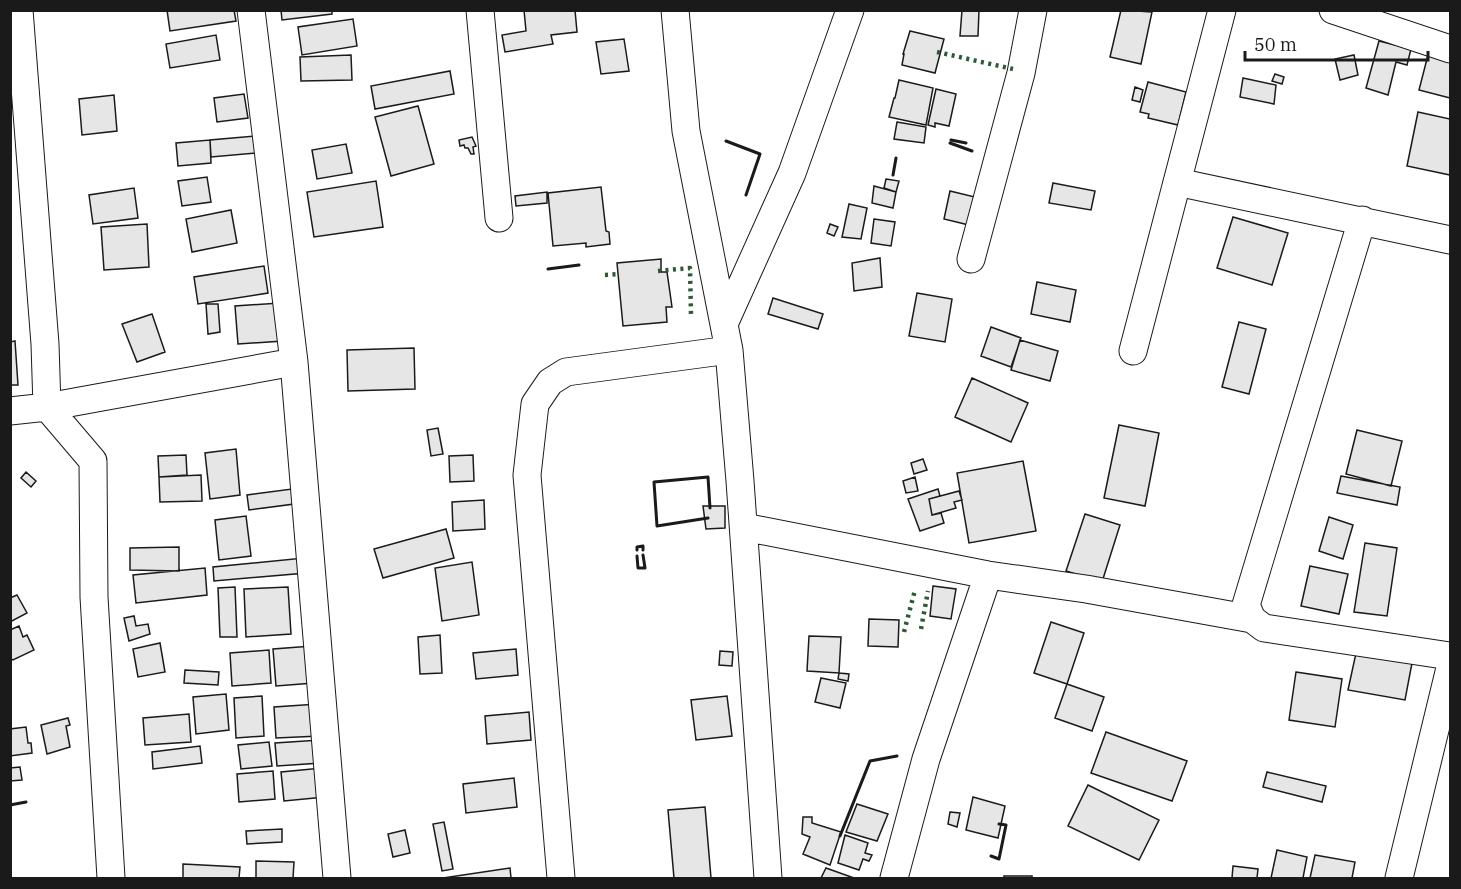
<svg xmlns="http://www.w3.org/2000/svg" width="1461" height="889" viewBox="0 0 1461 889" font-family="'IBM Plex Serif',serif">
	<style>
		.building { fill: #e6e6e6; stroke: #1a1a1a; stroke-width: 1.5 }
		.lines { fill: none; stroke-linecap: round; stroke-linejoin: round }
		.minor-casing { stroke: #1a1a1a; stroke-width: 29 }
		.minor { stroke: #fff; stroke-width: 27 }
		.hedge { stroke: #2b5a34; stroke-width: 4.5; stroke-dasharray: 3 4.5; stroke-linecap: butt }
		.wall { stroke: #1a1a1a; stroke-width: 3 }
	</style>
	<rect width="100%" height="100%" fill="#fff"/>
	<!-- building -->
	<path class="building" d="M167 10H234L236 21 170 31Z
		M281 10H332V14L282 20Z
		M524 10H575L577 32 551 35 553 44 505 52 502 35 526 31Z
		M962 10H979L978 36H960Z
		M1121 10 1152 12 1141 64 1110 57Z
		M353 19 357 46 302 55 298 27Z
		M910 31 944 39 935 73 902 65 904 54H903Z
		M216 35 220 60 170 68 166 44Z
		M624 39 629 71 601 74 596 42Z
		M1379 41 1411 49 1407 65 1396 62 1388 95 1366 88Z
		M351 55 352 80 301 81 300 57Z
		M1354 55 1358 75 1340 80 1335 59Z
		M1428 55 1450 61V98L1419 90Z
		M450 71 454 94 375 109 371 86Z
		M1275 74 1284 77 1282 84 1272 81Z
		M1243 78 1276 85 1274 104 1240 97Z
		M899 80 933 88 926 125 889 117 894 98H895Z
		M1148 82 1186 92 1178 125 1148 118 1149 114 1140 112Z
		M1135 87 1143 90 1140 102 1132 100Z
		M936 89 956 94 949 126 935 123V127L928 125Z
		M244 94 248 118 217 122 214 98Z
		M114 95 117 131 82 135 79 99Z
		M418 106 434 164 391 176 375 117Z
		M1418 112 1450 119V175L1407 166Z
		M897 122 926 127 924 143 894 139Z
		M255 136 256 153 211 157 210 140Z
		M472 137 476 146 473 147 474 154H471L468 148H465L464 145 460 146 459 140Z
		M210 140 211 163 178 166 176 143Z
		M346 144 352 173 317 179 312 150Z
		M207 177 211 202 182 206 178 181Z
		M886 179 899 181 896 192 884 188Z
		M376 181 383 227 314 237 307 192Z
		M1053 183 1095 191 1091 210 1049 203Z
		M874 186 896 192 893 208 872 203Z
		M601 187 606 231 609 232 610 244 586 247V243L553 246 548 193Z
		M134 188 138 218 93 224 89 195Z
		M950 191 979 198 973 226 944 219Z
		M547 192V203L516 206 515 196Z
		M849 204 867 208 861 239 842 237Z
		M231 210 237 243 192 252 186 219Z
		M1233 217 1288 233 1272 285 1217 268Z
		M874 219 895 222 891 246 871 243Z
		M147 224 149 267 104 270 101 227Z
		M830 224 838 227 834 236 827 233Z
		M880 258 882 287 854 291 852 263Z
		M661 259V272H667L672 307H666L667 322 623 326 617 263Z
		M264 266 268 293 198 304 194 277Z
		M1037 282 1076 290 1070 322 1031 314Z
		M917 293 952 299 945 342 909 336Z
		M773 298 823 314 818 329 768 314Z
		M280 303 283 341 238 344 235 306Z
		M206 304H218L220 332 208 334Z
		M152 314 165 352 137 362 122 324Z
		M1239 322 1266 329 1249 394 1222 387Z
		M991 327 1021 338 1011 367 981 356Z
		M1020 340 1058 351 1050 381 1011 370Z
		M15 341 18 385H10V342Z
		M414 348 415 389 348 391 347 350Z
		M972 378 1028 403 1011 442 955 417Z
		M1119 425 1159 433 1145 506 1104 498Z
		M438 428 443 454 431 456 427 430Z
		M1357 430 1402 441 1391 486 1346 474Z
		M236 449 240 495 210 499 205 453Z
		M186 455 187 475 159 477 158 456Z
		M473 455 474 481 450 482 449 456Z
		M923 459 927 470 914 474 911 463Z
		M1023 461 1036 531 969 543 957 473Z
		M26 472 36 481 31 487 21 478Z
		M201 475 202 501 160 502 159 477Z
		M1341 476 1400 487 1397 505 1337 493Z
		M915 477 918 491 906 493 903 481Z
		M292 489 294 504 249 510 247 495Z
		M938 489 940 496 929 499 932 515 941 513 944 523 920 531 908 499Z
		M959 491 962 500 954 502 956 508 932 515 929 499Z
		M484 500 485 529 453 531 452 502Z
		M703 506H725V528L706 529Z
		M1085 514 1120 525 1102 582 1066 571Z
		M246 516 251 556 219 560 215 520Z
		M1329 517 1353 525 1343 559 1319 551Z
		M446 529 454 558 383 578 374 549Z
		M1365 543 1397 548 1387 616 1354 612Z
		M179 547V571L130 570V548Z
		M304 558 306 573 214 581 213 567Z
		M472 562 479 615 442 621 435 568Z
		M1310 566 1348 574 1339 614 1301 606Z
		M205 568 207 595 136 603 133 575Z
		M933 586 956 589 951 619 930 616Z
		M235 587 237 637H220L218 588Z
		M288 587 291 634 246 637 244 589Z
		M17 595 27 613 10 622V598Z
		M134 616 136 626 148 624 150 634 129 641 124 618Z
		M869 619 899 620 898 647 868 646Z
		M1051 622 1084 633 1067 684 1034 673Z
		M19 626 23 637 27 635 34 650 13 660 10 658V630Z
		M440 635 442 673 420 674 418 637Z
		M809 636 841 637 839 673 807 671Z
		M160 643 165 672 138 677 133 649Z
		M312 646 314 683 276 686 273 649Z
		M516 649 518 675 476 679 473 653Z
		M269 650 271 683 232 686 230 653Z
		M720 651 733 652 732 666 719 665Z
		M1356 653 1412 663 1405 700 1348 690Z
		M185 670 219 672 218 685 184 683Z
		M1296 672 1342 679 1335 727 1289 720Z
		M839 673 849 674 848 681 838 679Z
		M821 678 846 683 840 708 815 702Z
		M1067 684 1104 697 1092 731 1055 718Z
		M226 694 229 730 196 734 193 697Z
		M262 696 264 736 236 738 234 698Z
		M727 696 732 736 696 740 691 700Z
		M318 704 320 736 276 738 274 707Z
		M529 712 531 740 487 744 485 716Z
		M189 714 191 742 145 745 143 718Z
		M68 718 70 725 66 726 70 747 47 754 41 725Z
		M26 727 28 743H31L32 753 10 756V729Z
		M1106 732 1187 761 1172 801 1091 773Z
		M320 740 321 763 277 766 275 743Z
		M269 742 272 766 241 769 238 745Z
		M200 746 202 763 153 769 152 752Z
		M20 767 22 780 10 781V768Z
		M322 768 325 797 284 801 281 772Z
		M273 771 275 799 239 802 237 774Z
		M1267 772 1326 786 1322 802 1263 787Z
		M514 778 517 807 466 813 463 784Z
		M1088 785 1159 820 1139 860 1068 826Z
		M973 797 1005 806 998 838 966 830Z
		M857 804 888 814 877 841 846 832Z
		M705 807 711 878H674L668 810Z
		M950 812 960 813 957 827 948 824Z
		M803 817H812V823L841 832 830 865 803 854 810 837 802 834Z
		M444 822 453 869 442 871 433 824Z
		M282 829V842L247 844 246 831Z
		M405 830 410 853 393 857 388 834Z
		M845 835 868 843 865 853 872 855 869 861 863 859 859 870 838 863Z
		M1277 850 1307 857 1303 878H1271Z
		M1315 855 1355 862 1352 878H1310Z
		M256 861 294 862 293 878H256Z
		M183 864 240 867 239 878H183Z
		M1233 866 1258 869 1257 878H1232Z
		M510 868 511 878H443Z
		M826 868 854 878H821Z
		M1004 876H1032V878H1004Z"/>
	<g class="lines">
		<defs>
			<path id="minor" d="M19 10 45 344 47 407 93 461 94 597 111 878
				M251 10 294 362 337 878
				M480 10 499 218
				M675 10 686 131 729 350 740 481 768 878
				M1333 10 1450 49
				M1177 182 1450 240
				M1362 220 1246 605 1252 619 1264 628 1450 656
				M971 259 1021 73 1033 10
				M724 324 792 173 850 10
				M1133 351 1222 10
				M10 411 47 407 294 362
				M744 527 988 575 1086 589 1252 619
				M561 878 527 475 535 404 550 382 566 372 729 350
				M894 878 926 759 988 575
				M1399 878 1450 668"/>
		</defs>
		<!-- minor casing -->
		<use href="#minor" class="minor-casing"/>
		<!-- minor -->
		<use href="#minor" class="minor"/>
		<!-- hedge -->
		<path class="hedge" d="M937 52 1013 69
			M658 271 690 268 691 314
			M605 275 620 274
			M921 629 928 591
			M904 632 915 590"/>
		<!-- wall -->
		<path class="wall" d="M951 140 966 143
			M726 141 760 154 746 195
			M950 143 972 151
			M893 175 896 158
			M548 269 579 265
			M708 518 657 526 654 482 708 477 710 508
			M637 550V547L643 546V550
			M637 556 638 568H645L643 555
			M10 805 26 802
			M840 836 870 761 897 756
			M991 856 999 859 1006 825 999 824"/>
	</g>
	<!-- border -->
	<rect width="1461" height="889" fill="none" stroke="#1a1a1a" stroke-width="24"/>
	<!-- scale -->
	<path d="M1245 51v9h183v-9" fill="none" stroke="#1a1a1a" stroke-width="3"/>
	<text x="1254" y="51" font-size="18" fill="#1a1a1a" stroke="#ffffff" stroke-width="4.5" paint-order="stroke">50 m</text>
</svg>
